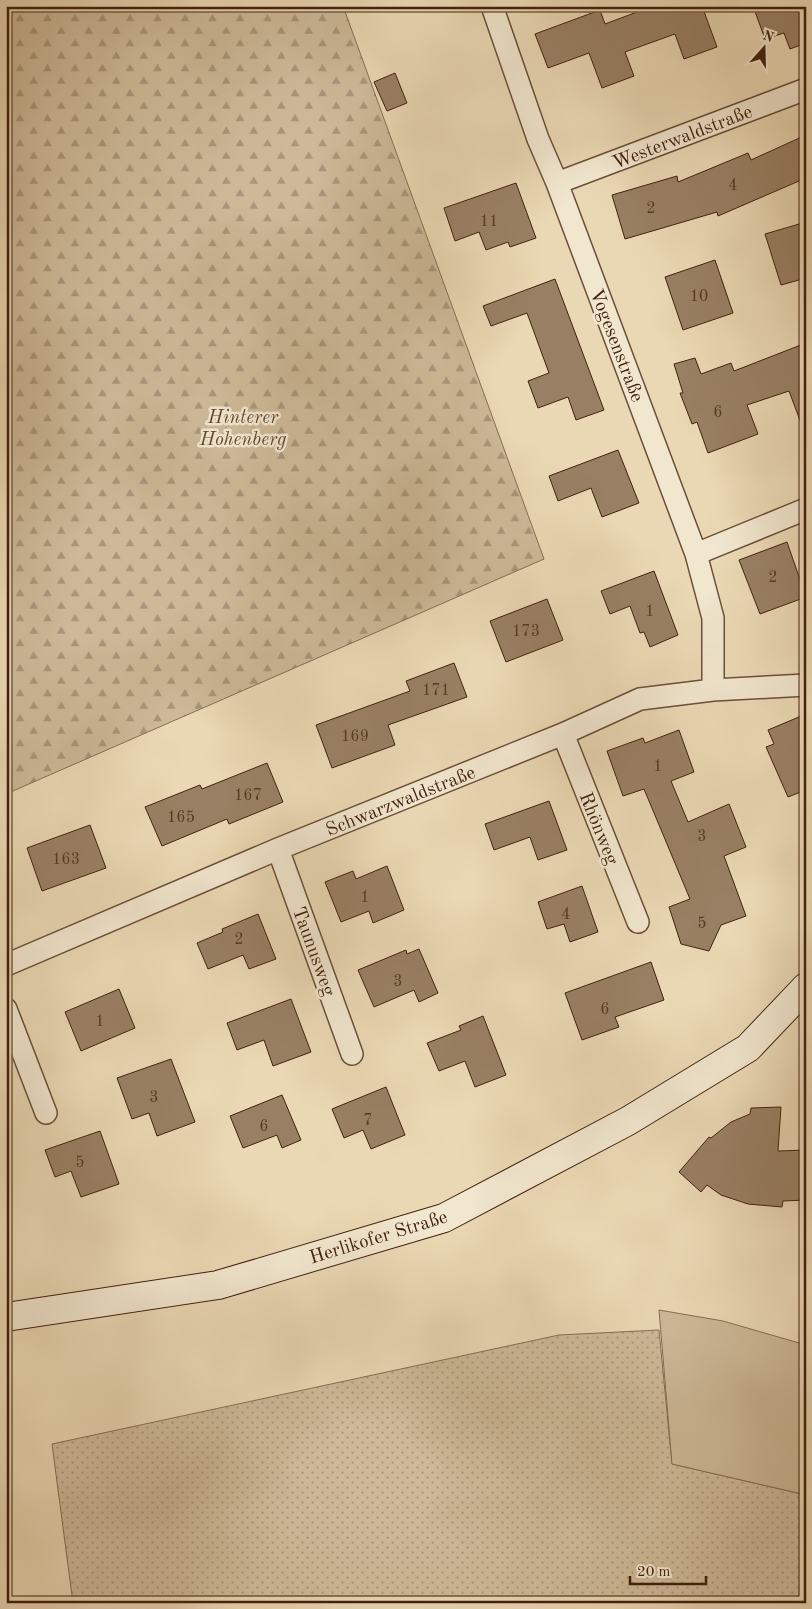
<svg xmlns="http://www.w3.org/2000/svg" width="812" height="1609" viewBox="0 0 812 1609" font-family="'Old Standard TT',serif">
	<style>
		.grass { fill: url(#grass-dots); stroke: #876d53 }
		.forest { fill: url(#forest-firs); stroke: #876d53 }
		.green { fill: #cdb998; stroke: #876d53 }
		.building { fill: #998064; stroke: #41210e }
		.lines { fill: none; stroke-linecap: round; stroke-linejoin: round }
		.minor-casing { stroke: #6b4f38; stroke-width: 24 }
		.secondary-casing { stroke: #41210e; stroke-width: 30 }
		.minor { stroke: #f1e6ce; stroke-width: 21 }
		.secondary { stroke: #f1e6ce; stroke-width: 28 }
		.labels { text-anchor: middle; stroke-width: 5; stroke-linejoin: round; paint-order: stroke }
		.number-label { font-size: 16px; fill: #573924 }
		.street-label { font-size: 19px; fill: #41210e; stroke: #f1e6ce }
		.park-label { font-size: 19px; font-style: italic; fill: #644730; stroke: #f1e6ce }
	</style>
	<defs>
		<pattern id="grass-dots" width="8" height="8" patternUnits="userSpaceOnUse" patternTransform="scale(1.25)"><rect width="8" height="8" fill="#cdb998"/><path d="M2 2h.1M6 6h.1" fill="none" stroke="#a8967a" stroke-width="1.8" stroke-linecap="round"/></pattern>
		<pattern id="forest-firs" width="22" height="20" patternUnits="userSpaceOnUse" patternTransform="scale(1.25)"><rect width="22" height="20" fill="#cdb998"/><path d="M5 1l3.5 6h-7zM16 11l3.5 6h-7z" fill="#a8967a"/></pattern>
	</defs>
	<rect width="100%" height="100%" fill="#ead8b4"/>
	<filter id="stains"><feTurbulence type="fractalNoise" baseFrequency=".004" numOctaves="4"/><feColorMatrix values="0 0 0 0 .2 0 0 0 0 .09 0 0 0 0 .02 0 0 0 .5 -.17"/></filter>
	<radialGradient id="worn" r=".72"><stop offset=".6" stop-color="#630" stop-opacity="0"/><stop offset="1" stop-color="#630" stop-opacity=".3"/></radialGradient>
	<!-- grass -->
	<path class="grass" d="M659 1330 672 1464 806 1495V1603H73L52 1444 559 1335Z"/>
	<!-- forest -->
	<path class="forest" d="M6 6H343L544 559 6 794Z"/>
	<!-- green -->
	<path class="green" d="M659 1310 723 1321 806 1345V1495L672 1464Z"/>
	<!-- building -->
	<path class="building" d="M653 6H702L717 47 684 59 675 34 625 52 634 76 602 88 589 53 548 68 535 34 600 10 605 24Z
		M753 6H806V43L790 49 784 33 765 39Z
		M395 73 407 103 387 111 374 82Z
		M806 135V178L718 216 717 212 625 239 612 195 677 176 678 182 748 153 751 160Z
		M516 183 536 238 510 247 508 242 486 250 479 232 455 241 444 208Z
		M806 222V278L781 285 765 234Z
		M715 260 733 313 683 330 665 277Z
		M555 279 604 410 576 420 568 397 538 408 528 381 549 373 527 313 491 326 483 306Z
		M806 343V431H804L789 391 747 405 758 434 708 453 697 422 692 424 680 393H683L674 364 695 358 701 374 731 363 734 371Z
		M618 450 639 503 602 517 591 488 558 501 549 476Z
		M787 542 806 597 760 614 739 560Z
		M654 571 678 635 650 647 644 632 640 633 630 606 610 614 601 591Z
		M547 599 563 640 506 662 490 621Z
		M454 663 467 697 388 725 395 745 332 768 316 725 410 691 406 681Z
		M806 714V790L788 797 766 747 774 744 768 730Z
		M679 730 694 772 671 781 688 822 729 804 746 847 724 856 746 916 721 925 709 951 681 944 669 907 690 899 644 789 623 796 607 751 643 738 645 743Z
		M267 763 283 802 229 824 227 819 162 846 145 807 200 785 202 789Z
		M549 801 567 850 538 860 530 837 494 850 485 824Z
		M90 825 106 868 42 891 27 848Z
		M387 866 404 910 373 923 369 911 341 922 325 882 353 871 356 879Z
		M582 886 598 932 570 942 564 924 547 929 538 902Z
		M258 914 276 959 249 969 243 955 208 969 197 943 223 932 222 929Z
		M419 949 438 993 419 1002 414 990 374 1007 358 970 406 950 407 954Z
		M651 962 664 1000 615 1017 619 1027 582 1040 565 993Z
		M119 989 135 1028 81 1051 65 1012Z
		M291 999 311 1052 273 1066 264 1040 237 1050 227 1023Z
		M483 1016 506 1075 475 1087 465 1061 439 1071 427 1043 461 1030 459 1026Z
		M171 1059 195 1122 157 1136 149 1113 132 1119 117 1078Z
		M386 1087 405 1135 371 1149 363 1130 344 1138 332 1109Z
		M282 1095 301 1140 282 1148 277 1135 243 1148 230 1116Z
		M781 1107 778 1151 806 1150V1200L783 1201 782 1207 748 1204 721 1195 707 1185 701 1192 679 1172 709 1137 711 1138 731 1122 750 1114 751 1108Z
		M100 1131 119 1184 81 1197 71 1171 55 1177 45 1150Z"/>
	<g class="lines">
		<defs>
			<path id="minor" d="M492 6 538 139 557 183 696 554 713 618V690
				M557 183 806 89
				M696 554 806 509
				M563 734 638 922
				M278 849 352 1054
				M6 965 278 849 563 734 640 699 713 690 806 685
				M6 1009 46 1113"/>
			<path id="secondary" d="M6 1317 218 1285 444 1218 628 1121 748 1048 806 987"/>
		</defs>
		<!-- minor casing -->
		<use href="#minor" class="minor-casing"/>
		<!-- secondary casing -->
		<use href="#secondary" class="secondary-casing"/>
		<!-- minor -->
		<use href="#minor" class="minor"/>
		<!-- secondary -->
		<use href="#secondary" class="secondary"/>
	</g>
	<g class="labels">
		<!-- number labels -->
		<g class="number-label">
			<text x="733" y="190">4</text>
			<text x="651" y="213">2</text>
			<text x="489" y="226">11</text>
			<text x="699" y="301">10</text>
			<text x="718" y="417">6</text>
			<text x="773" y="582">2</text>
			<text x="650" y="616">1</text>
			<text x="526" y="636">173</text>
			<text x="436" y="695">171</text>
			<text x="355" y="741">169</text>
			<text x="658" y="771">1</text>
			<text x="248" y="800">167</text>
			<text x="181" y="822">165</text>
			<text x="702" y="841">3</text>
			<text x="66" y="864">163</text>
			<text x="365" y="902">1</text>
			<text x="566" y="919">4</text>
			<text x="702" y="928">5</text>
			<text x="239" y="944">2</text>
			<text x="398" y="986">3</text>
			<text x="605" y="1014">6</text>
			<text x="100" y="1026">1</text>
			<text x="154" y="1102">3</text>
			<text x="368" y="1125">7</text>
			<text x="264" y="1131">6</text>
			<text x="80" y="1167">5</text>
		</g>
		<!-- street labels -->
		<g class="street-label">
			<text transform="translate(682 136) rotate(-21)" y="7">Westerwaldstraße</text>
			<text transform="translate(618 345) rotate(69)" y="7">Vogesenstraße</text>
			<text transform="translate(400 800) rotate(-22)" y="7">Schwarzwaldstraße</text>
			<text transform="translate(600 828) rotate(68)" y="7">Rhönweg</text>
			<text transform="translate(315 951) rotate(70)" y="7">Taunusweg</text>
			<text transform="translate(378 1236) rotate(-17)" y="7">Herlikofer Straße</text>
		</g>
		<!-- park labels -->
		<g class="park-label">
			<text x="243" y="423">Hinterer<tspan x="243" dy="22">Hohenberg</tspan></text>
		</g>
	</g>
	<!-- margin -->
	<rect width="812" height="1609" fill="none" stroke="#ead8b4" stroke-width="25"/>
	<rect x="8" y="8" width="797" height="1594" fill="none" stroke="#41210e" stroke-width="2.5"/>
	<rect x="12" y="12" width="787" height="1584" fill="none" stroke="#41210e"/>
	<!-- north arrow -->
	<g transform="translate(764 48) rotate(20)" stroke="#f1e6ce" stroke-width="4" paint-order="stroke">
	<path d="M0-4L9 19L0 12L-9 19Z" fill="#41210e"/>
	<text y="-8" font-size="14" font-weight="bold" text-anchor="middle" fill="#41210e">N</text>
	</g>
	<!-- scale -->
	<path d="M630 1576v8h76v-8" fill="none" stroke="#41210e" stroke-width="2.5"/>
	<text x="637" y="1576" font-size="15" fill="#41210e" stroke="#f1e6ce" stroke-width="4" paint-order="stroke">20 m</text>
	<rect width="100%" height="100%" filter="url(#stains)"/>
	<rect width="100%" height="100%" fill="url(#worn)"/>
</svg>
